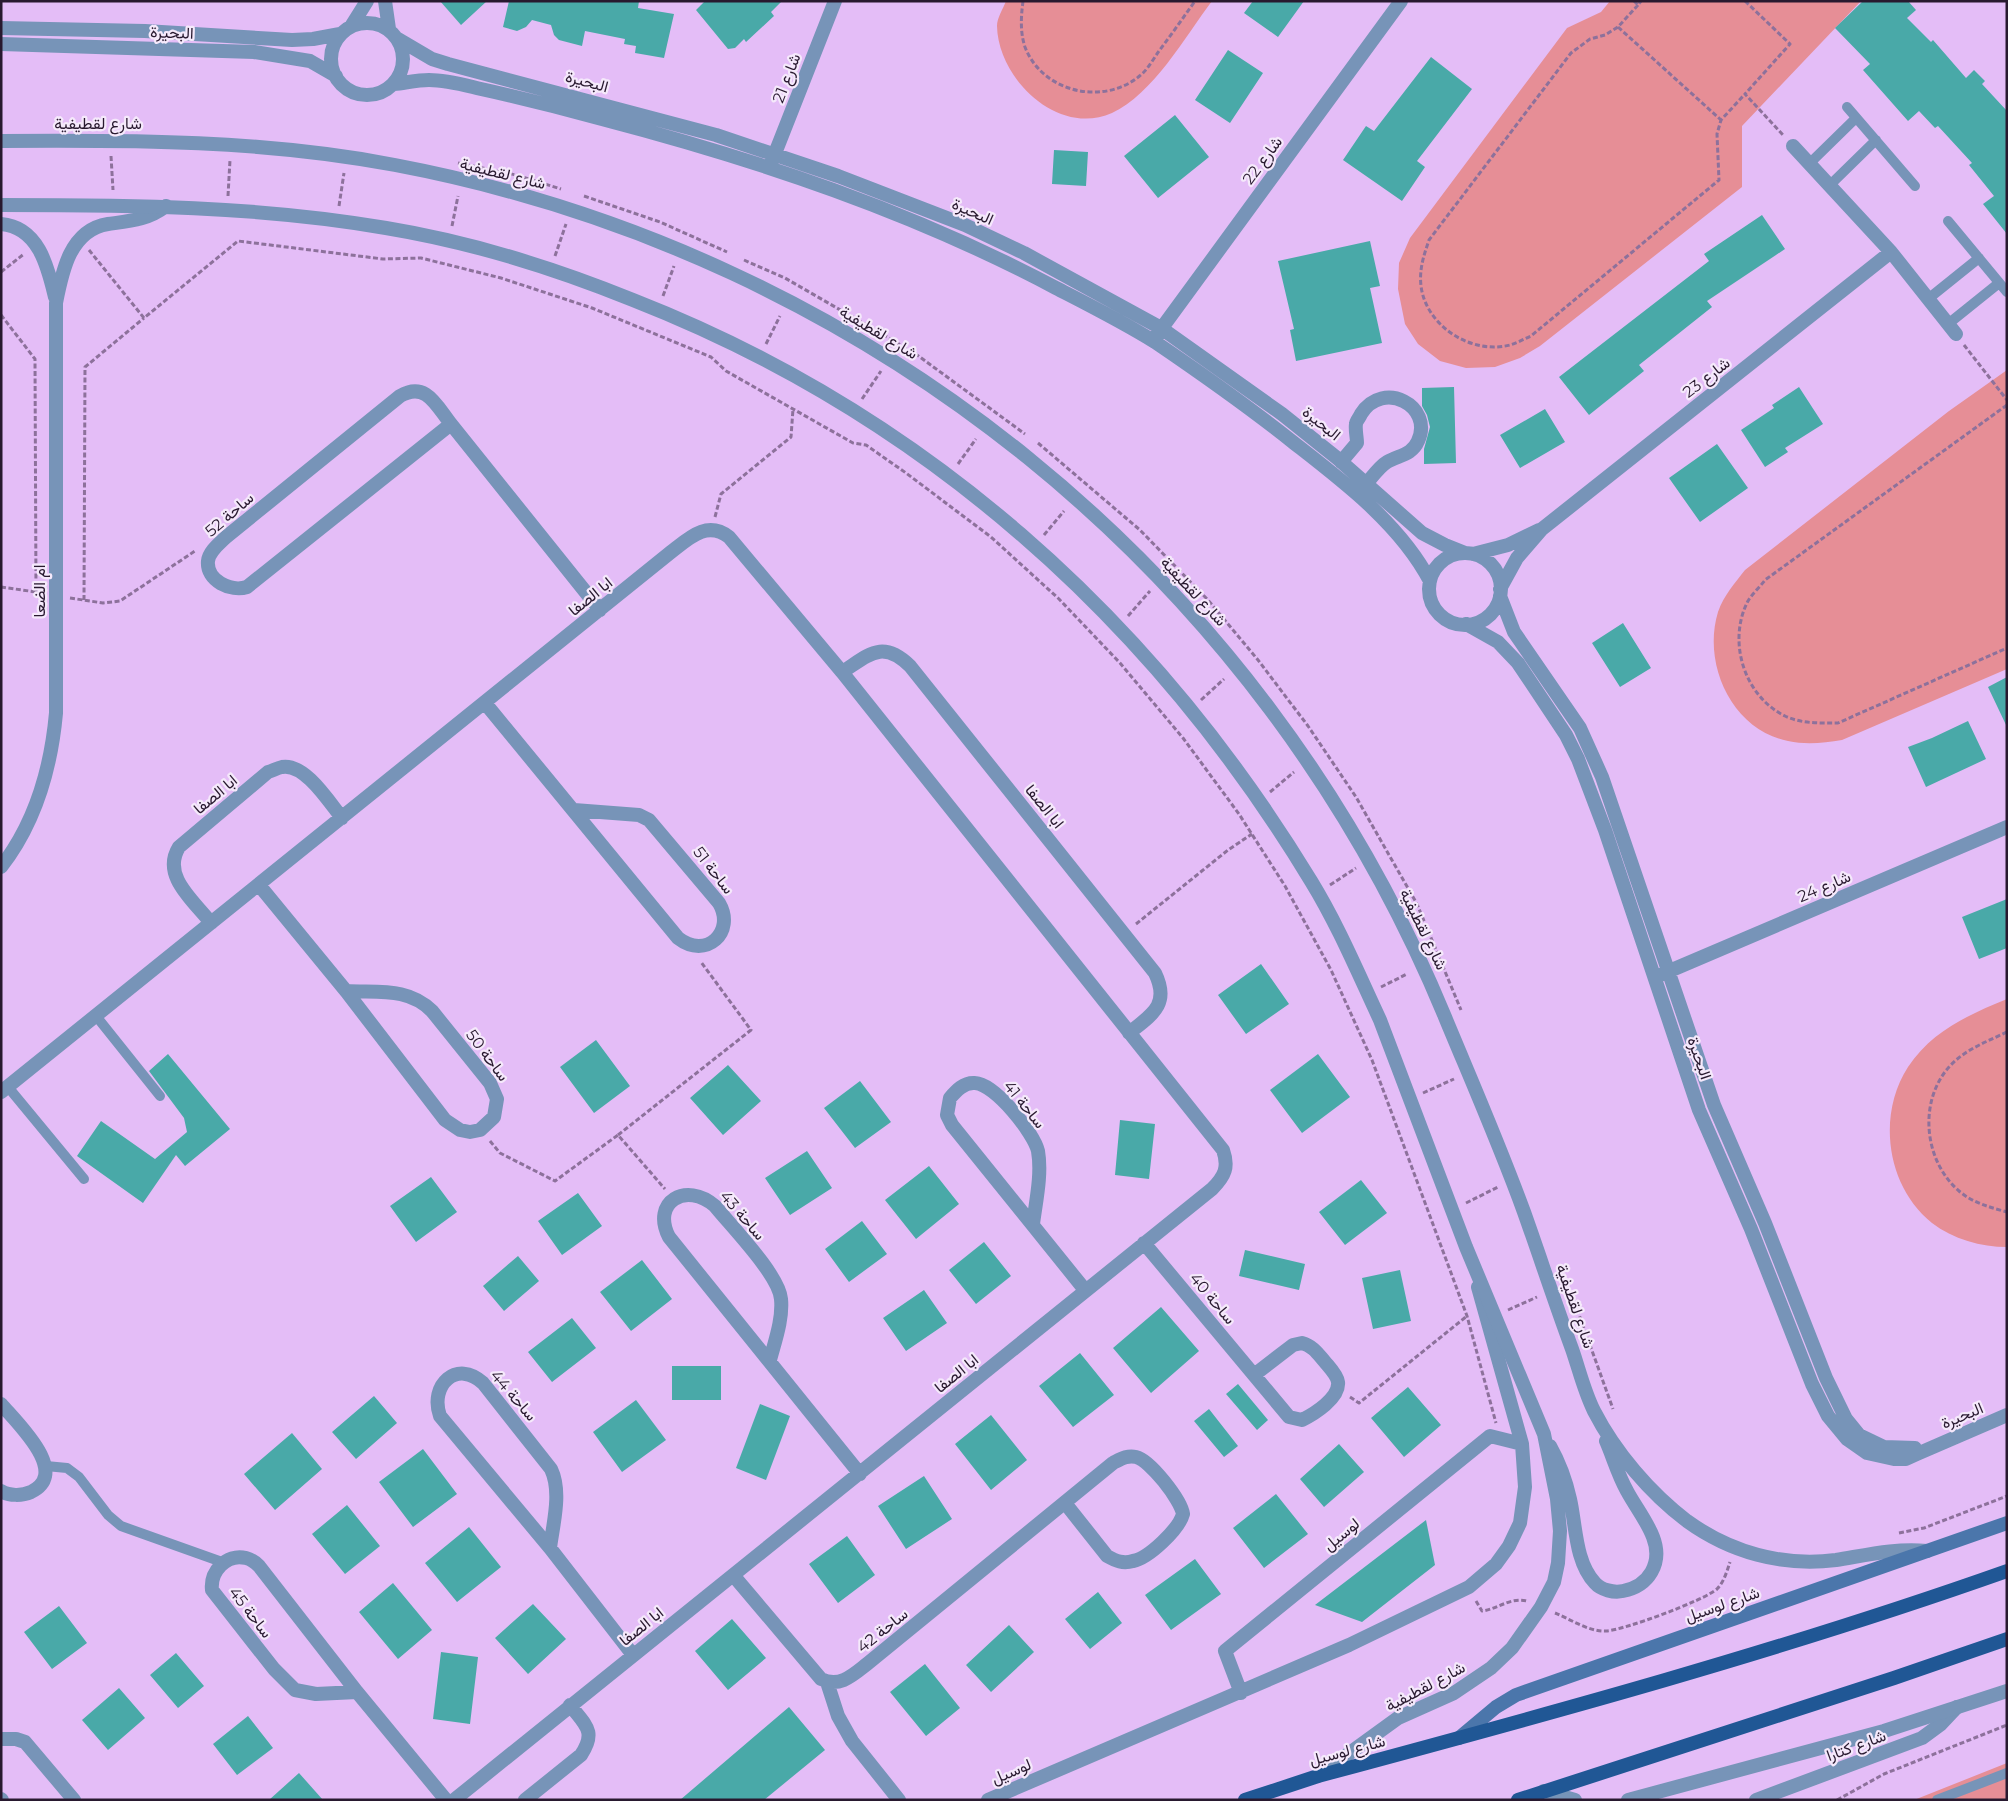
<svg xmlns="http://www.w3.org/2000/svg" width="2008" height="1801" viewBox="0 0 2008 1801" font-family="Montserrat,Vazirmatn,sans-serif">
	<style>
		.green { fill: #e68e96 }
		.building { fill: #49a9a8 }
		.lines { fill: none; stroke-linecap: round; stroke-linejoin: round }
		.path { stroke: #8d719b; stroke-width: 3; stroke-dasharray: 5 2.5; stroke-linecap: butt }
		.service { stroke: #7794b8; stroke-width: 10 }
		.minor { stroke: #7794b8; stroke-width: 14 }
		.tertiary { stroke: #7794b8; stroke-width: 14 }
		.secondary { stroke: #4b76ab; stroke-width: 14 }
		.trunk { stroke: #205795; stroke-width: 14 }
		.labels { text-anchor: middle; stroke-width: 4.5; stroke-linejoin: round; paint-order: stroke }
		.street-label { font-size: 16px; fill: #28192f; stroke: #f5e9fb }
	</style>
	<rect width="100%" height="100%" fill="#e4bdf7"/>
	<!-- green -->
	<path class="green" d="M1006 1H1212C1185 37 1153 94 1112 113 1058 137 998 79 997 26 997 18 1003 9 1006 1Z
		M1610 1H1861L1742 126V187L1540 346 1520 358 1495 367 1466 368 1440 361 1418 344 1405 324 1398 289 1399 263 1410 238 1567 28 1601 12Z
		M2007 370V669L1842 740C1824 743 1806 745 1788 741 1732 730 1702 664 1718 612 1724 595 1735 583 1745 570L1949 411Z
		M2007 999V1247C1981 1247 1953 1239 1932 1223 1886 1186 1877 1115 1908 1067 1932 1031 1968 1015 2007 999Z
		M2007 1763V1800H1914Z"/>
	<!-- building -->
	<path class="building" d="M440 1H487L461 25Z
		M509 1H639L638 8 674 14 664 58 635 53 636 46 624 44 625 39 585 31 582 46 559 40 554 35 551 25 532 20 526 27 517 31 503 27Z
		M705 1H782L771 12 774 16 746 42 744 39 735 48 728 49 696 10Z
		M1253 1H1304L1278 37 1244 13Z
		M1863 1H1908L1916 10 1907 18 1931 42 1933 40 1966 78 1974 70 1985 81 1982 84 2007 111V234L1983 204 1994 196 1969 165 1972 163 1938 126 1935 128 1919 111 1908 121 1863 70 1870 64 1835 28Z
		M1228 50 1263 73 1230 123 1195 100Z
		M1431 57 1472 89 1417 161 1425 167 1402 201 1343 160 1366 126 1374 131Z
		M1175 115 1209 157 1158 198 1124 156Z
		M1054 150 1088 152 1086 186 1052 184Z
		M1762 215 1785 249 1707 301 1712 307 1639 365 1644 371 1589 415 1559 377 1709 261 1704 254Z
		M1370 241 1380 286 1370 288 1382 343 1296 361 1290 330 1294 329 1278 261Z
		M1454 387 1456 463 1424 464V449L1430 427 1427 415 1422 406V388Z
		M1799 387 1823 424 1785 448 1788 452 1765 467 1741 430 1774 408 1772 405Z
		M1545 409 1565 442 1520 468 1500 435Z
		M1717 444 1748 488 1700 522 1669 478Z
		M1623 623 1651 668 1620 687 1592 643Z
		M2007 677V727L1988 687Z
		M1968 721 1986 759 1926 787 1908 747 1932 738Z
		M2007 899V948L1979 959 1962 917Z
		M1261 964 1289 1004 1246 1034 1218 995Z
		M596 1040 630 1086 594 1113 560 1067Z
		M168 1054 230 1129 185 1166 176 1155 143 1203 77 1156 101 1121 155 1159 187 1132 184 1118 149 1071Z
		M1318 1054 1350 1097 1302 1133 1270 1090Z
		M728 1065 761 1101 723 1135 690 1098Z
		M860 1081 891 1122 855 1148 824 1108Z
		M1120 1120 1155 1124 1149 1179 1115 1175Z
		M807 1151 832 1188 790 1215 765 1178Z
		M929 1166 959 1204 916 1239 885 1200Z
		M431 1177 457 1212 416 1242 390 1206Z
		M1361 1180 1387 1213 1345 1245 1319 1212Z
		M578 1193 602 1226 562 1255 538 1221Z
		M862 1221 887 1254 849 1282 825 1249Z
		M984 1242 1011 1276 976 1304 949 1270Z
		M1245 1250 1305 1264 1299 1290 1239 1276Z
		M518 1256 539 1281 504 1311 483 1286Z
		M642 1260 672 1299 631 1331 600 1292Z
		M1400 1270 1411 1321 1373 1329 1362 1278Z
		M924 1290 947 1323 906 1351 883 1318Z
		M1161 1307 1199 1351 1151 1393 1113 1348Z
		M572 1318 596 1348 552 1382 528 1352Z
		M1080 1353 1114 1395 1073 1427 1039 1386Z
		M672 1366H721V1400H672Z
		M1238 1384 1268 1420 1257 1430 1226 1394Z
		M1408 1387 1441 1425 1404 1457 1371 1418Z
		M374 1396 397 1423 356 1459 332 1432Z
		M636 1400 666 1440 622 1472 593 1432Z
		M760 1404 790 1416 766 1480 736 1468Z
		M1209 1409 1238 1446 1224 1457 1194 1421Z
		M991 1415 1027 1460 991 1490 955 1444Z
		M292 1433 322 1469 275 1510 244 1474Z
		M1339 1444 1364 1472 1324 1507 1300 1479Z
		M423 1449 457 1494 413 1527 379 1482Z
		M924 1476 952 1519 906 1549 878 1506Z
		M1276 1494 1308 1534 1264 1568 1233 1528Z
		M347 1505 380 1546 345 1574 312 1534Z
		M1426 1520 1435 1565 1362 1622 1315 1605Z
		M469 1527 501 1567 457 1602 425 1563Z
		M847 1536 875 1575 838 1603 809 1564Z
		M1195 1559 1221 1594 1171 1630 1145 1595Z
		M393 1583 432 1630 398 1659 359 1612Z
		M1098 1592 1122 1623 1090 1649 1065 1619Z
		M533 1604 566 1639 528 1674 495 1638Z
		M59 1606 87 1643 52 1669 24 1632Z
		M732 1619 766 1658 728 1690 695 1651Z
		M1009 1625 1034 1652 991 1692 966 1665Z
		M441 1652 478 1657 470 1724 433 1719Z
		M176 1653 204 1686 178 1708 150 1675Z
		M925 1664 960 1708 926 1736 890 1692Z
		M119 1688 145 1718 108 1750 82 1720Z
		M789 1707 825 1750 764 1800H680Z
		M248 1716 273 1748 237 1775 213 1744Z
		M299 1773 323 1800H269Z"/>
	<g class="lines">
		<!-- path -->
		<path class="path" d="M1023 1C1021 17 1020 32 1025 47 1043 94 1107 107 1143 73 1149 67 1154 58 1159 51 1171 35 1183 18 1195 1
			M1634 1 1638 5 1641 1
			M1745 1 1790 44 1745 94 1784 136
			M1638 5 1618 27 1605 35 1590 39 1571 53 1429 240C1424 255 1419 269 1421 286 1426 326 1471 355 1510 345 1517 343 1524 339 1531 336L1719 180 1717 134 1721 120 1745 94
			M1618 27 1721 120
			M111 156 113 190
			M458 163 516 175 561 189
			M228 196 230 160
			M584 196 660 222 727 252
			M339 206 344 173
			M452 226 458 196
			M89 250 144 318 238 241 383 259 421 258 501 278 592 308 711 357 726 371 853 443 866 445 906 473 991 537 1059 599 1120 663 1183 738 1239 814 1285 886 1331 970 1372 1060 1467 1316 1496 1423
			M555 256 566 224
			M744 260 785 278 913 352 1025 434
			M1 272 24 254
			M663 296 674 266
			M1 315 35 359 36 592
			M766 344 780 316
			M1964 345 2007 400
			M862 399 881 371
			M2007 405 1765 580C1760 587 1752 594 1748 601 1727 641 1744 696 1785 716 1802 724 1820 723 1838 723L2007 648
			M1038 443 1140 530 1208 600 1258 660 1308 726 1356 797 1417 904 1461 1010
			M958 464 976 439
			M715 517 721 494 791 437 793 409
			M1044 535 1064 511
			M1 587 36 592
			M70 598 103 603 120 601 195 551
			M84 600 85 367 144 318
			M1128 616 1150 591
			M1201 700 1224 679
			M1270 792 1294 772
			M1330 885 1356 868
			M1136 924 1228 850 1252 834
			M1381 987 1407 974
			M2007 1032C1986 1042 1964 1050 1949 1067 1918 1102 1924 1161 1959 1191 1973 1203 1989 1207 2007 1212
			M1423 1093 1454 1079
			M618 1135 751 1030 701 962
			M490 1141 500 1153 555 1181 618 1135 665 1189
			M1466 1203 1498 1187
			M1572 1295 1613 1409
			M1508 1310 1537 1297
			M1350 1397 1359 1403 1467 1316
			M1899 1533 1924 1528 2007 1496
			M1476 1601 1482 1611C1498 1609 1510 1597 1527 1601
			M1555 1613C1570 1619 1589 1632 1606 1631 1624 1630 1703 1601 1717 1589 1724 1582 1727 1571 1730 1562
			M1837 1800 1884 1774 2007 1725"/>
		<!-- service -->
		<path class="service" d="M1847 107 1915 186
			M1810 163 1856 118
			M1830 185 1876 140
			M1948 221 2007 292
			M1928 299 1979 258
			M1948 324 1999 283
			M96 1016 160 1096
			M8 1087 84 1179
			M46 1466 67 1468 79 1477 108 1515 121 1526 222 1562
			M1937 1800 2007 1773"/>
		<!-- minor -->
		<path class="minor" d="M385 1 389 29
			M331 59a36 36 0 1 1 72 0a36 36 0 1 1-72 0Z
			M352 25 367 1
			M1 28 145 31 292 40 313 39 340 34
			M398 39 432 59 448 64 716 135 838 176 965 225 1024 253 1161 328 1282 414 1337 458 1422 533 1445 545 1465 553
			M1 44 254 52 310 61 336 76
			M394 84C405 83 417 80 429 80 447 80 464 85 481 89 522 98 562 108 602 119 759 160 913 212 1056 288 1089 305 1123 322 1155 342 1202 374 1249 407 1294 443 1344 482 1400 524 1430 581
			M1793 146 1891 252 1956 334
			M772 161 835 1
			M1 224C39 227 48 268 55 297
			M1156 336 1401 1
			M451 424 247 587C231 592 206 581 208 561 209 551 220 543 226 537L400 396C426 381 436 405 451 424L600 610
			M1341 462 1357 443C1357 438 1355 429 1356 424 1356 421 1360 417 1361 414 1383 379 1434 406 1418 441 1412 455 1399 455 1387 462 1380 466 1372 477 1366 484
			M1429 589a36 36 0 1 1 72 0a36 36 0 1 1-72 0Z
			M1473 554 1508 545 1539 530
			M1500 589 1517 558 1542 529 1891 252
			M1500 596 1514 632 1580 728 1602 777 1714 1105 1765 1223 1826 1378 1846 1419 1859 1435 1884 1447 1915 1448
			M1466 624 1498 642 1518 663 1566 735 1578 759 1605 830 1699 1110 1751 1229 1812 1384 1828 1416 1847 1439 1867 1453 1894 1459H1906L1917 1454 2007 1415
			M842 672C869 655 882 639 910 666L1155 973C1170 1004 1153 1014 1129 1033
			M485 703 678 938C706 960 736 932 719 903L649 820 639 815 574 810
			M1 867C36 822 51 768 56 713V303C62 272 70 230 108 224 130 221 148 220 166 206
			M259 885 346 991 445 1120 460 1130 470 1132 480 1130 494 1117 497 1099 490 1083 432 1011C408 987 378 993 346 991
			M211 923C194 901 161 876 179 847L268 772C272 771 277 768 282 767 305 763 329 802 342 818
			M1660 975 2007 827
			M1 1092 671 552C689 538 707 520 729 537L842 672 1223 1150C1229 1167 1225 1176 1212 1189L454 1800
			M1033 1224C1036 1201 1042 1174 1038 1151 1034 1133 995 1084 975 1083 964 1082 956 1091 950 1098L947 1115 952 1125 1085 1290
			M1144 1243 1289 1417 1302 1420C1314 1414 1340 1398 1338 1382 1337 1375 1330 1368 1325 1362 1318 1354 1313 1346 1302 1343L1293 1345 1254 1375
			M770 1360C775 1341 783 1319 781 1299 779 1275 732 1227 715 1206 686 1181 651 1202 669 1237L860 1474
			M1 1404C17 1423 71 1473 31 1492 22 1496 9 1496 1 1491
			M550 1548C553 1524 562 1492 551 1469L483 1383C457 1359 429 1385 440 1416L550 1548 633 1655
			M733 1575 821 1679C840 1688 853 1675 867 1664L1113 1463C1121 1459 1127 1455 1136 1457 1150 1460 1181 1500 1183 1514 1179 1529 1149 1558 1133 1561 1123 1564 1116 1561 1107 1556L1065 1503
			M827 1682 838 1716 852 1741 899 1800
			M357 1692 316 1694 295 1690 274 1669 212 1590C210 1572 226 1553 246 1558 250 1559 256 1563 259 1566L357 1692 446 1800
			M1241 1693 1225 1651 1490 1436 1522 1444
			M1 1739H16L25 1742 74 1800
			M1 1799 2 1800
			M525 1800 581 1755C597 1731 585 1725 570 1705
			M988 1800 1349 1645 1469 1587 1496 1564 1509 1546 1520 1523 1525 1487 1522 1444 1478 1287
			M1756 1800 1922 1738 1941 1724 1957 1707"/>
		<!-- tertiary -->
		<path class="tertiary" d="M1 141C133 140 265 140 395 165 866 254 1262 573 1445 1017 1472 1082 1500 1146 1524 1212 1540 1257 1555 1303 1572 1349 1579 1369 1584 1391 1594 1411 1615 1452 1650 1493 1687 1521 1730 1552 1782 1567 1836 1560 1867 1555 1895 1548 1927 1551
			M1 205C130 205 259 206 386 228 471 242 554 268 633 300 922 413 1151 617 1311 881 1338 925 1358 973 1380 1020L1466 1247 1544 1434 1557 1499 1560 1531 1558 1563 1554 1582 1541 1607 1512 1648 1491 1668 1454 1693 1398 1718 1318 1776
			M1550 1446C1559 1462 1566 1481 1570 1499 1576 1525 1575 1562 1595 1583 1601 1590 1614 1593 1623 1591 1649 1586 1663 1563 1653 1537 1647 1521 1635 1506 1627 1491 1618 1475 1613 1457 1606 1441
			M1544 1791 1575 1800
			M1628 1800 1884 1731 2007 1691"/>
		<!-- secondary -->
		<path class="secondary" d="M1459 1738 1496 1707 1516 1695 2007 1523"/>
		<!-- trunk -->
		<path class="trunk" d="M1245 1800 1318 1776C1549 1714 1781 1651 2007 1571
			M1518 1800 1894 1678 2007 1639"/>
	</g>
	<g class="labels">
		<!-- street labels -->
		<g class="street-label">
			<text transform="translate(172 32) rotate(2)" y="6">البحيرة</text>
			<text transform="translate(786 78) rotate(-69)" y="6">شارع 21</text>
			<text transform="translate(587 81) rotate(15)" y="6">البحيرة</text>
			<text x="98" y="129">شارع لقطيفية</text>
			<text transform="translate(1262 160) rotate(-54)" y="6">شارع 22</text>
			<text transform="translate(503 173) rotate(14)" y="6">شارع لقطيفية</text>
			<text transform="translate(973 211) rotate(24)" y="6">البحيرة</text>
			<text transform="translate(879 332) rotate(31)" y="6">شارع لقطيفية</text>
			<text transform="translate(1706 377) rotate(-38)" y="6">شارع 23</text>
			<text transform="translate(1322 423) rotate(39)" y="6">البحيرة</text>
			<text transform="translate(229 514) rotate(-41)" y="6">ساحة 52</text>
			<text transform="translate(39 591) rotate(-90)" y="6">ام الضعا</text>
			<text transform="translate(1194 591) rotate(47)" y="6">شارع لقطيفية</text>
			<text transform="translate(590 596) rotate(-39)" y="6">ابا الصفا</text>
			<text transform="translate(215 794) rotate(-40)" y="6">ابا الصفا</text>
			<text transform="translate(1045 806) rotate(51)" y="6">ابا الصفا</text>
			<text transform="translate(714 870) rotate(52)" y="6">ساحة 51</text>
			<text transform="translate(1824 886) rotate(-23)" y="6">شارع 24</text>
			<text transform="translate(1424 929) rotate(64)" y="6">شارع لقطيفية</text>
			<text transform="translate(488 1055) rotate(53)" y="6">ساحة 50</text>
			<text transform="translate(1700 1058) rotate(71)" y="6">البحيرة</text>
			<text transform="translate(1025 1104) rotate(51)" y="6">ساحة 41</text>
			<text transform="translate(743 1215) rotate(49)" y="6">ساحة 43</text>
			<text transform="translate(1213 1298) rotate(50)" y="6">ساحة 40</text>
			<text transform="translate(1576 1306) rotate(71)" y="6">شارع لقطيفية</text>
			<text transform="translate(956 1373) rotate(-39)" y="6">ابا الصفا</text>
			<text transform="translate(514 1395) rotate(49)" y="6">ساحة 44</text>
			<text transform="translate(1962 1415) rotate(-23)" y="6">البحيرة</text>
			<text transform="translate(1341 1534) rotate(-39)" y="6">لوسيل</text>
			<text transform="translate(1722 1604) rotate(-19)" y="6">شارع لوسيل</text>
			<text transform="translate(251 1612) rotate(52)" y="6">ساحة 45</text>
			<text transform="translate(641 1626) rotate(-39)" y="6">ابا الصفا</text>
			<text transform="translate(882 1630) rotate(-39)" y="6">ساحة 42</text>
			<text transform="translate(1425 1686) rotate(-28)" y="6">شارع لقطيفية</text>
			<text transform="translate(1856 1745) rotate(-20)" y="6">شارع كتارا</text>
			<text transform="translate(1347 1750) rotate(-15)" y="6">شارع لوسيل</text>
			<text transform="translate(1011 1771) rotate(-23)" y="6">لوسيل</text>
		</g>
	</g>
	<!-- border -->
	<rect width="2008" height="1801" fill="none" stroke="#28192f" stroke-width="5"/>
</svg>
